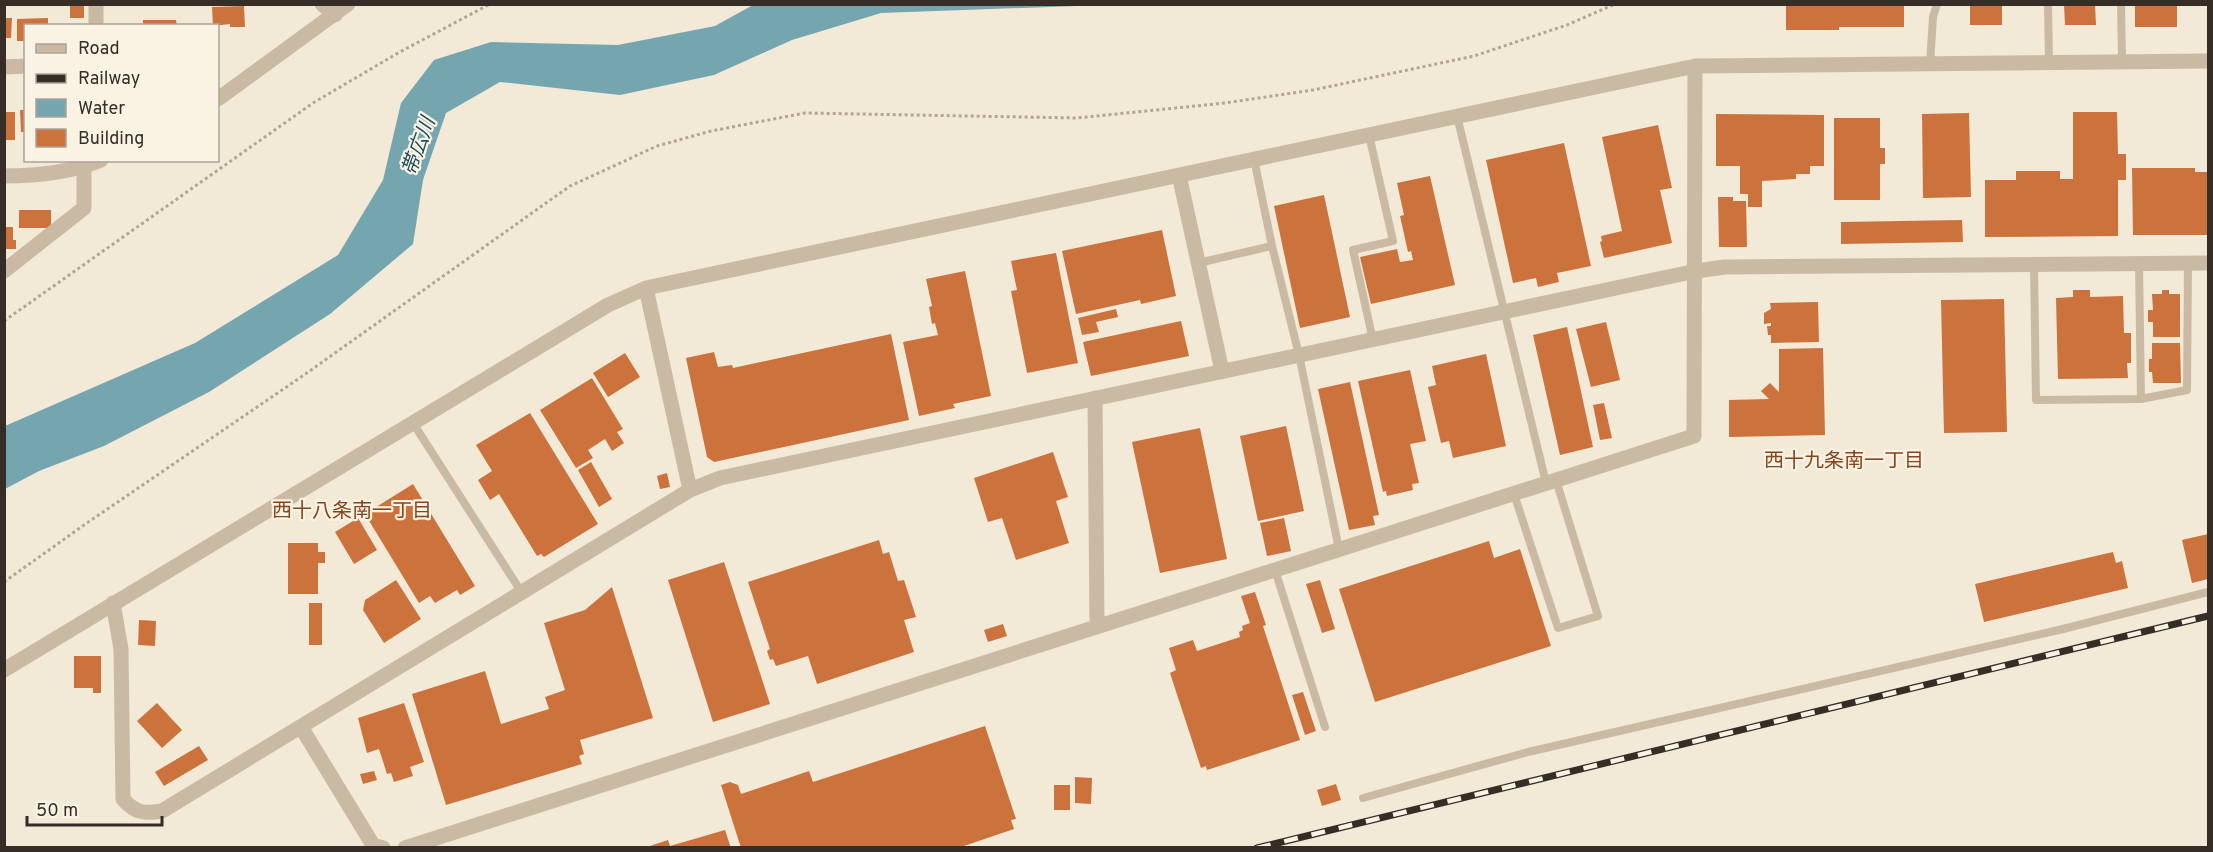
<svg xmlns="http://www.w3.org/2000/svg" width="2213" height="852" viewBox="0 0 2213 852" font-family="Overpass,'Noto Sans JP',sans-serif">
	<style>
		.water { fill: #75a6b0 }
		.building { fill: #cc723c }
		.lines { fill: none; stroke-linecap: round; stroke-linejoin: round }
		.path { stroke: #b6a58d; stroke-width: 3; stroke-dasharray: 3 3; stroke-linecap: butt }
		.service { stroke: #cbbaa3; stroke-width: 8 }
		.minor { stroke: #cbbaa3; stroke-width: 15 }
		.tertiary { stroke: #cbbaa3; stroke-width: 15 }
		.rail-casing { stroke: #352d26; stroke-width: 7 }
		.rail { stroke: #faf3e4; stroke-width: 4.5; stroke-dasharray: 14; stroke-linecap: butt }
		.labels { text-anchor: middle; stroke-width: 4.5; stroke-linejoin: round; paint-order: stroke }
		.water-label { font-size: 20px; font-style: italic; fill: #194c58; stroke: #faf3e4 }
		.neighbourhood-label { font-size: 20px; fill: #88441b; stroke: #faf3e4 }
	</style>
	<rect width="100%" height="100%" fill="#f2e9d7"/>
	<!-- water -->
	<path class="water" d="M753 5H1103L881 13 792 40 714 75 620 95 500 82 446 113 423 180 413 244 330 314 209 392 104 446 39 471 5 489V426L195 343 338 255 383 180 401 103 434 60 491 42 618 45 715 26Z"/>
	<!-- building -->
	<path class="building" d="M70 4H84V18H70Z
		M1786 4H1904V27H1839V30H1786Z
		M1970 4H2002V25H1970Z
		M2064 4H2095L2096 25H2065Z
		M2135 4H2177V27H2135Z
		M244 6 245 27H230V24L213 26 212 7Z
		M4 18H12L11 38H4Z
		M48 18V26H26V41H17V19Z
		M143 20H176L177 26H143Z
		M20 110H26V132H21Z
		M4 112H15V140H4Z
		M2073 112H2117L2118 154H2126V180H2118V236L1985 237V180H2016V171H2060V179H2073Z
		M1969 113 1971 197 1923 198 1922 114Z
		M1716 114 1824 115V166H1810V174H1796V179L1762 181V207H1748V194H1740V166H1716Z
		M1834 118H1880V148H1885V164H1880V200H1834Z
		M1658 125 1672 188 1660 190 1672 243 1604 258 1600 242 1602 241 1601 236 1622 231 1602 137Z
		M1564 143 1591 266 1557 273 1559 282 1538 287 1536 278 1513 283 1486 160Z
		M2132 168H2195V172H2208V235H2133Z
		M1430 176 1455 285 1371 304 1360 257 1397 249 1400 262 1413 260 1411 251 1408 252 1400 216 1404 215 1397 183Z
		M1324 195 1350 317 1300 328 1274 206Z
		M1718 197H1733V201H1746L1747 247H1719Z
		M19 210H51V228H19Z
		M1962 220 1963 242 1841 244V222Z
		M4 227H13V240H16V249H4Z
		M1162 230 1176 296 1141 304 1140 300 1076 314 1062 251Z
		M1056 253 1078 363 1027 373 1011 291 1017 290 1011 261Z
		M965 271 991 396 953 404 955 408 919 416 903 342 938 335 935 323 932 324 929 307 932 306 926 279Z
		M2073 290H2090V297L2123 296 2124 333H2131V363H2127L2128 378 2058 379 2056 298 2073 297Z
		M2162 290H2169V294H2180V337H2153V322H2148V310H2153L2152 294H2162Z
		M2004 299 2007 432 1944 433 1941 300Z
		M1818 302 1819 342 1771 343V335H1768L1767 326H1771V323L1764 324V313L1771 309 1770 303Z
		M1116 309 1118 317 1096 322 1099 332 1082 335 1078 318Z
		M1181 321 1189 356 1091 376 1083 342Z
		M1606 322 1620 380 1591 387 1576 329Z
		M1567 327 1593 447 1560 455 1533 335Z
		M891 334 909 420 714 462 707 457 686 358 714 352 718 367 732 365 733 368Z
		M2152 343H2180L2181 383H2153L2152 372H2149V359H2152Z
		M1823 348 1825 435 1729 437V400L1769 399 1761 391 1770 383 1779 392V349Z
		M625 353 640 377 608 397 593 373Z
		M1486 354 1506 446 1453 458 1449 441 1441 443 1428 387 1436 385 1432 366Z
		M1410 370 1426 441 1410 444 1419 483 1412 484 1413 490 1387 496 1386 491 1383 492 1358 381Z
		M592 378 623 429 617 432 624 443 612 451 605 439 588 450 593 458 576 468 540 410Z
		M1350 382 1379 515 1373 516 1375 525 1349 530 1318 389Z
		M1604 403 1612 438 1600 440 1593 405Z
		M530 413 598 524 544 557 541 554 537 556 499 494 490 500 478 480 492 471 476 445Z
		M1286 426 1304 511 1258 521 1240 436Z
		M1200 428 1227 559 1160 573 1132 442Z
		M1053 452 1068 497 1056 501 1069 543 1016 560 1002 518 988 522 974 478Z
		M591 462 612 499 599 507 578 470Z
		M667 473 670 487 660 489 657 476Z
		M413 484 475 586 460 595 457 590 435 603 430 596 419 603 365 514Z
		M358 518 377 550 354 564 335 532Z
		M1284 518 1291 551 1267 556 1260 523Z
		M2208 534V579L2192 583 2182 540Z
		M879 540 883 554 889 552 898 581 904 580 916 617 904 620 914 652 817 684 808 656 776 666 773 659 770 660 767 651 770 649 748 582Z
		M1489 541 1494 558 1520 549 1551 646 1375 702 1339 589Z
		M288 543H318V552H325V563H318V594H288Z
		M2113 552 2116 563 2122 561 2128 588 1984 622 1975 584Z
		M724 562 770 704 713 722 668 580Z
		M396 580 421 619 384 643 363 610 365 600Z
		M1320 580 1335 629 1322 633 1306 584Z
		M612 587 653 718 580 740 584 754 579 756 582 764 446 805 412 694 485 671 501 724 549 709 545 697 565 690 544 623 585 610Z
		M1255 592 1266 625 1263 626 1300 740 1207 770 1206 766 1201 768 1170 673 1176 670 1169 648 1193 640 1197 651 1240 637 1239 632 1243 630 1242 626 1250 623 1241 596Z
		M309 603H322V645H309Z
		M139 620 156 621 155 646 138 645Z
		M1003 624 1007 636 988 642 984 630Z
		M74 656H101V693H93V688H74Z
		M1303 692 1316 731 1305 735 1292 695Z
		M157 703 182 730 162 748 137 721Z
		M404 703 424 762 410 767 413 776 394 782 391 773 387 774 379 749 367 753 358 718Z
		M985 726 1016 819 1011 820 1014 829 958 848H741L721 785 730 782 738 785 741 794 809 771 813 782Z
		M199 746 208 760 164 786 155 772Z
		M374 771 377 780 363 784 360 774Z
		M1075 777 1092 778 1091 804 1075 803Z
		M1336 784 1341 800 1322 806 1317 790Z
		M1054 785H1070V810H1054Z
		M725 830 731 848H644L668 840 670 846Z"/>
	<g class="lines">
		<!-- path -->
		<path class="path" d="M4 321 313 103 398 53 490 4
			M4 582 84 525 304 375 570 186 657 146 711 131 805 113 1077 118 1225 103 1313 90 1474 56 1567 25 1615 4"/>
		<!-- service -->
		<path class="service" d="M2048 4 2049 62
			M2121 4 2122 62
			M1930 64 1933 17 1937 4
			M1457 116 1546 483
			M1369 135 1393 241 1353 250 1373 340
			M1254 159 1272 246 1299 355 1339 549
			M1198 263 1272 246
			M2139 263 2141 399
			M2034 265 2036 400 2141 399 2187 390 2188 263
			M413 423 522 593
			M1514 494 1558 628 1598 616 1556 480
			M1275 570 1325 727
			M1363 798 1528 752 2063 629 2208 592"/>
		<!-- minor -->
		<path class="minor" d="M322 4 335 15
			M96 26V4
			M4 67 26 66
			M1179 175 1222 371
			M4 271 84 208V167
			M646 288 690 490
			M1095 398 1097 626
			M113 603 121 649 123 799C135 813 145 814 162 811L690 490 720 478 1696 271 1725 267 2208 263
			M4 670 608 305 646 288 1695 66 2208 61
			M301 727 373 845 383 848
			M405 848 1694 436 1695 66"/>
		<!-- tertiary -->
		<path class="tertiary" d="M218 99 348 4
			M4 176C36 176 72 172 101 160"/>
		<defs>
			<path id="rail" d="M1257 848 2208 616"/>
		</defs>
		<!-- rail casing -->
		<use href="#rail" class="rail-casing"/>
		<!-- rail -->
		<use href="#rail" class="rail"/>
	</g>
	<g class="labels">
		<!-- water labels -->
		<g class="water-label">
			<text transform="translate(418 146) rotate(-70)" y="7">帯広川</text>
		</g>
		<!-- neighbourhood labels -->
		<g class="neighbourhood-label">
			<text x="1844" y="467">西十九条南一丁目</text>
			<text x="352" y="517">西十八条南一丁目</text>
		</g>
	</g>
	<!-- border -->
	<rect width="2213" height="852" fill="none" stroke="#352d26" stroke-width="12"/>
	<!-- legend -->
	<rect x="24" y="24" width="195" height="138" fill="#faf3e4" stroke="#aba498" stroke-width="1.5"/>
	<rect x="36" y="44" width="30" height="9" fill="#cbbaa3" stroke="#aba498" stroke-width="1.5"/>
	<text x="78" y="54" font-size="18" fill="#352d26">Road</text>
	<rect x="36" y="74" width="30" height="9" fill="#352d26" stroke="#aba498" stroke-width="1.5"/>
	<text x="78" y="84" font-size="18" fill="#352d26">Railway</text>
	<rect x="36" y="99" width="30" height="18" fill="#75a6b0" stroke="#aba498" stroke-width="1.5"/>
	<text x="78" y="114" font-size="18" fill="#352d26">Water</text>
	<rect x="36" y="129" width="30" height="18" fill="#cc723c" stroke="#aba498" stroke-width="1.5"/>
	<text x="78" y="144" font-size="18" fill="#352d26">Building</text>
	<!-- scale -->
	<path d="M27 816v9h135v-9" fill="none" stroke="#352d26" stroke-width="3"/>
	<text x="36" y="816" font-size="18" fill="#352d26" stroke="#faf3e4" stroke-width="4.5" paint-order="stroke">50 m</text>
</svg>
